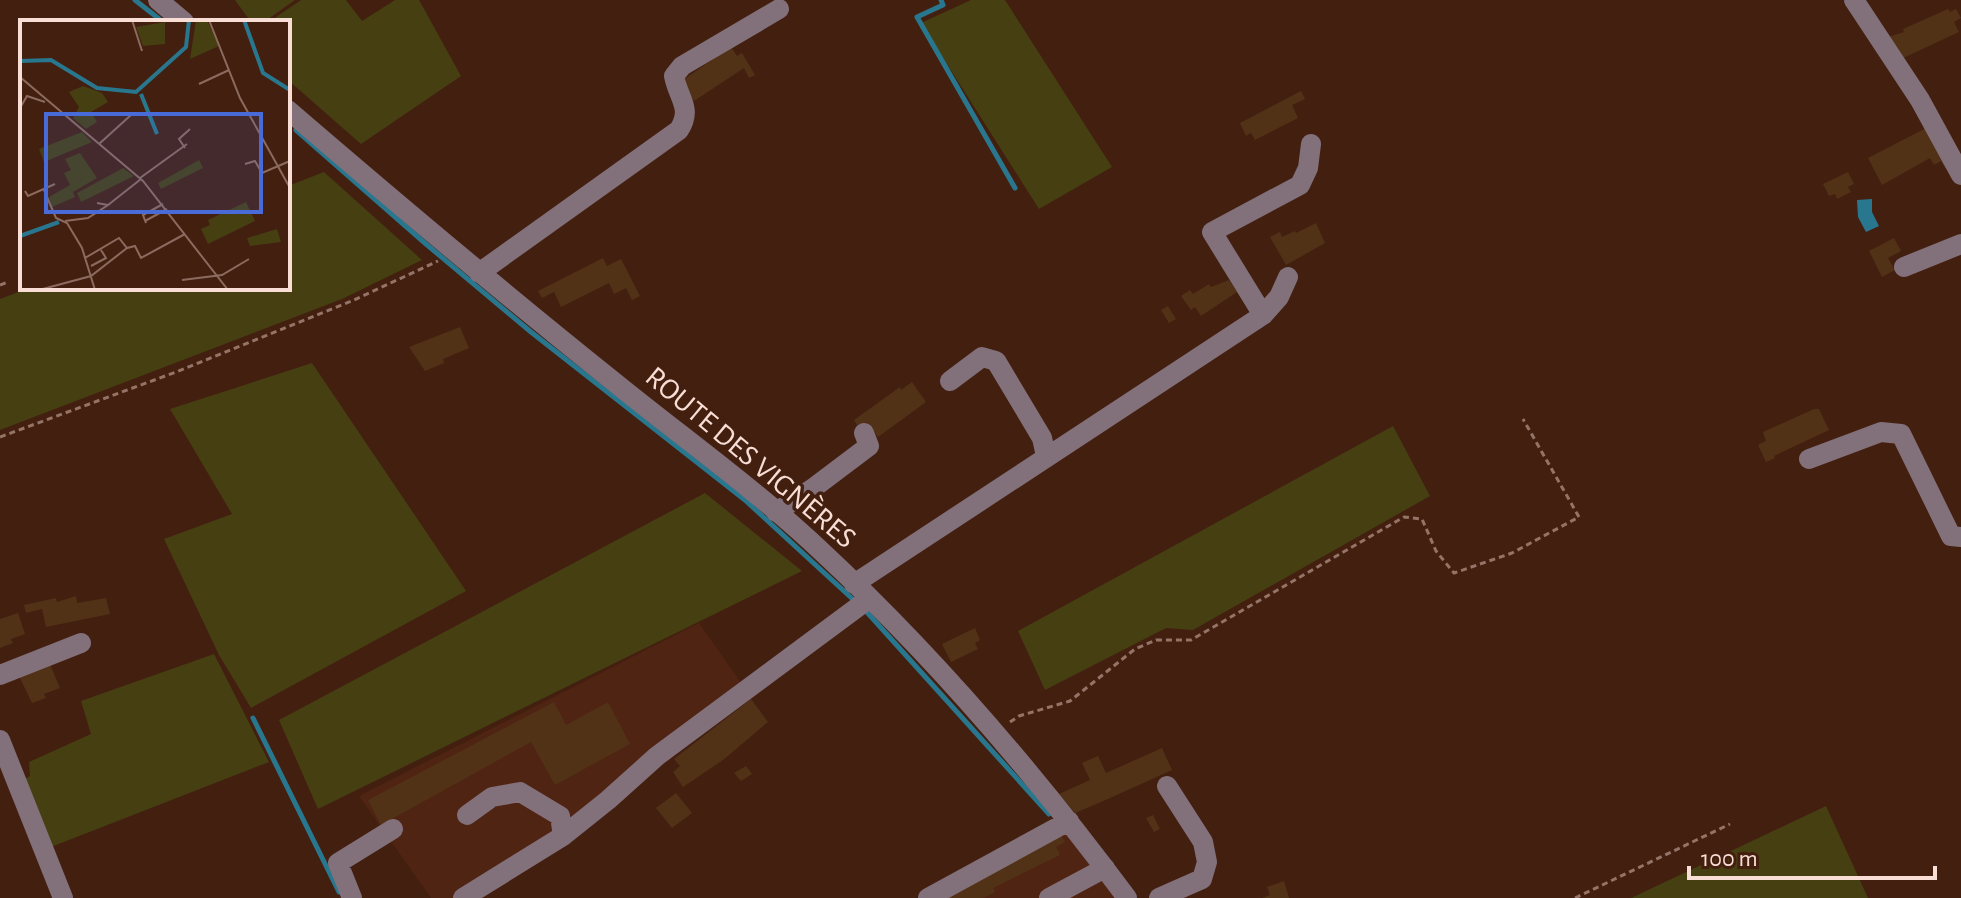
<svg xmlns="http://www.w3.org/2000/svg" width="1961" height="898" viewBox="0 0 1961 898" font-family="'Alegreya Sans',sans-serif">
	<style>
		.built { fill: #502413 }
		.green { fill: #463f12 }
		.water { fill: #29778e }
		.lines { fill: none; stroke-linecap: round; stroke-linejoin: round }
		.stream { stroke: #29778e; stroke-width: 5 }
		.building { fill: #513216 }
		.path { stroke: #937467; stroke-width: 3; stroke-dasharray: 6 4; stroke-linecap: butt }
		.minor { stroke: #82707b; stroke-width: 20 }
		.labels { text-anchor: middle; stroke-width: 7; stroke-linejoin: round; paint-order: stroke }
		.street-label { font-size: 30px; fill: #f8ded5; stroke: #431f10 }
		.inset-river { fill: none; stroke: #29778e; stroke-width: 4 }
		.inset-road { fill: none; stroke: #8b6b5f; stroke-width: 2 }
		.view { fill: #496bd7; fill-opacity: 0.15; stroke: #496bd7; stroke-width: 4 }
		.inset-edge { fill: none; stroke: #f8ded5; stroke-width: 4 }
	</style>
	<rect width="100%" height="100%" fill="#431f10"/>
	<!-- built -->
	<path class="built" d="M699 623 742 684 555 833 456 898H431L359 796Z
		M1060 816 1117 898H921Z"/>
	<!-- green -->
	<path class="green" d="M235 0H295L264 22H251Z
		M301 0H346L362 21 395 0H419L461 76 361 144 288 80V22H269Z
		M971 0H1005L1112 167 1039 209 921 23Z
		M324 172 422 260 342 299 0 430V299L29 288H288V186Z
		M312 363 466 591 251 708 219 655 164 539 232 514 170 409Z
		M1393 426 1430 496 1193 630 1166 628 1045 690 1018 631Z
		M705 493 802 571 318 809 279 720Z
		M214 654 269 762 51 847 25 779 30 776 29 762 91 734 81 701Z
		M1826 806 1868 898H1631Z"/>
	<!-- water -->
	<path class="water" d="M1872 199V212L1879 226 1866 232 1858 217 1857 200Z"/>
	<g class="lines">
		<!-- stream -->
		<path class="stream" d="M135 0 163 22
			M941 0 943 5 917 17 1015 188
			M296 130 426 244 531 332 745 500 857 603
			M865 610 1049 814
			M253 718 339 892"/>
	</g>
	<!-- building -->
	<path class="building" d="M1948 9 1950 12 1956 9 1961 18 1954 22 1959 32 1899 60 1888 37 1904 32 1903 29Z
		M731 47 737 56 742 53 755 75 749 78 744 68 694 101 680 82Z
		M1301 91 1305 99 1292 105 1298 118 1255 140 1251 133 1246 136 1240 123Z
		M1928 127 1950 165 1945 168 1941 161 1934 165 1930 158 1882 185 1868 158Z
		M1848 172 1854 184 1848 187 1851 192 1837 199 1835 194 1829 196 1823 184Z
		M1316 223 1325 243 1286 265 1270 237 1280 232 1282 237 1295 231 1296 233Z
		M1894 238 1901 251 1888 258 1895 270 1882 277 1869 251Z
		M603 258 607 266 621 259 640 296 632 300 626 288 614 294 609 283 561 307 554 292 542 298 538 291Z
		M1229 280 1237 292 1201 316 1195 307 1191 310 1181 296 1190 290 1193 294 1209 284 1211 287Z
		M1168 306 1176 319 1169 323 1161 310Z
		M460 327 469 348 443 359 444 363 425 371 409 347Z
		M912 382 926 402 878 437 867 422 859 428 854 420 900 387 901 390Z
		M1814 409H1819L1829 430 1774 456 1775 458 1766 462 1758 445 1766 441 1763 432Z
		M76 596 77 603 106 598 110 614 46 627 42 609 26 613 24 605 56 598 57 602Z
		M18 613 25 634 11 639 13 643 0 648V619Z
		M975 628 980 640 975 643 978 649 951 662 942 644Z
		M50 664 60 688 44 694 46 698 32 703 19 676Z
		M751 699 768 722 723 760 683 787 673 772 680 766 674 759Z
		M554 702 566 725 608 702 630 744 555 785 531 742 381 825 368 800Z
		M1162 748 1172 770 1108 799 1075 813 1059 794 1090 780 1082 763 1098 756 1106 773Z
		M746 766 752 774 741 781 734 773Z
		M676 793 692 813 672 828 656 808Z
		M1153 815 1160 829 1154 832 1146 818Z
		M1057 829 1065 842 1056 847 1060 855 993 888 995 892 983 898H920Z
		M1284 881 1289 898H1262L1270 895 1267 887Z"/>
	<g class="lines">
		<!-- path -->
		<path class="path" d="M0 285 8 282
			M0 437 176 372 354 300 438 261
			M1010 722 1019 716 1070 701 1135 649 1156 640H1191L1404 517 1422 519 1436 551 1454 573 1512 553 1579 517 1523 419
			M1575 898 1730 824"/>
		<!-- minor -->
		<path class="minor" d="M158 0 184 22
			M1854 0 1920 100 1961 175
			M288 110C395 202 503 293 613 381 682 437 755 489 819 549 933 655 1035 774 1127 898
			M1904 267 1961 244
			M479 273 679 130C693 108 678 98 674 76L682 66 779 9
			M1263 315 1212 232 1300 185 1308 168 1311 144
			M950 381 982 357 996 361 1042 438 1046 456
			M1809 459 1881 432 1901 434 1951 536 1961 537
			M776 512 812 489 869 446 864 433
			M854 584 1263 315 1279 297 1288 277
			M0 675 81 643
			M0 740 63 898
			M563 836 608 800 657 756 870 598
			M352 898 338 863 393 829
			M463 898 563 836 560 816 520 792 492 797 467 815
			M928 898 1069 821
			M1049 898 1105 868
			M1159 898 1202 879 1207 862 1203 842 1167 786"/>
	</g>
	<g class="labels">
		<!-- street labels -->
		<g class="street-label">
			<text transform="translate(751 457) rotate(40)" y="10">ROUTE DES VIGNÈRES</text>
		</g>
	</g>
	<!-- overview -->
	<g transform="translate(20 20)">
		<rect width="270" height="270" fill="#431f10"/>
		<path d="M176 0H187L199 26 170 39ZM145 2V24L123 26 116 7ZM63 66 82 73 88 82 71 92 77 102 66 109 53 98 59 87 49 72ZM62 112 72 122 24 142 19 129ZM60 133 77 158 53 172 55 177 32 187 29 177 50 165 44 153 51 150 45 139ZM179 140 183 148 141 169 138 163ZM103 148 114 156 61 182 57 173ZM226 182 235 201 188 224 181 209 190 205 188 200ZM257 209 261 222 230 226 227 218Z" fill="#463f12"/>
		<path class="inset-river" d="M224 0 243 53 270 70M0 41 31 40 77 68 116 72 166 27 169 0M121 74 137 114M0 216 39 202"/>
		<path class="inset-road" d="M112 0 122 31M189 0 220 78 270 168M0 57 123 161 208 270M179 64 209 50M0 88 7 76 25 82M79 124 111 95M165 128 159 119 170 109M225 144 235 141 242 153 270 141M120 158 167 124M24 170 36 198 47 203 62 228 75 270M5 171 8 176 35 164M88 185 121 159M45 201 68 198 88 185 77 183M125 201 147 189M126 203 123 195 143 184M65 238 99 218 107 228 115 226 121 238 165 214M71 246 86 238 81 230M162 260 202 255 229 239M19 270 71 256 107 228"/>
		<path class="view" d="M26 94H241V192H26Z"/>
		<rect width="270" height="270" class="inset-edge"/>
	</g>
	<!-- scale -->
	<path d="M1689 866v12h246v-12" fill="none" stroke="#f8ded5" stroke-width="4"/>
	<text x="1701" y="866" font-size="24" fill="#f8ded5" stroke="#431f10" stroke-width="6" paint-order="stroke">100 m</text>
</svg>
